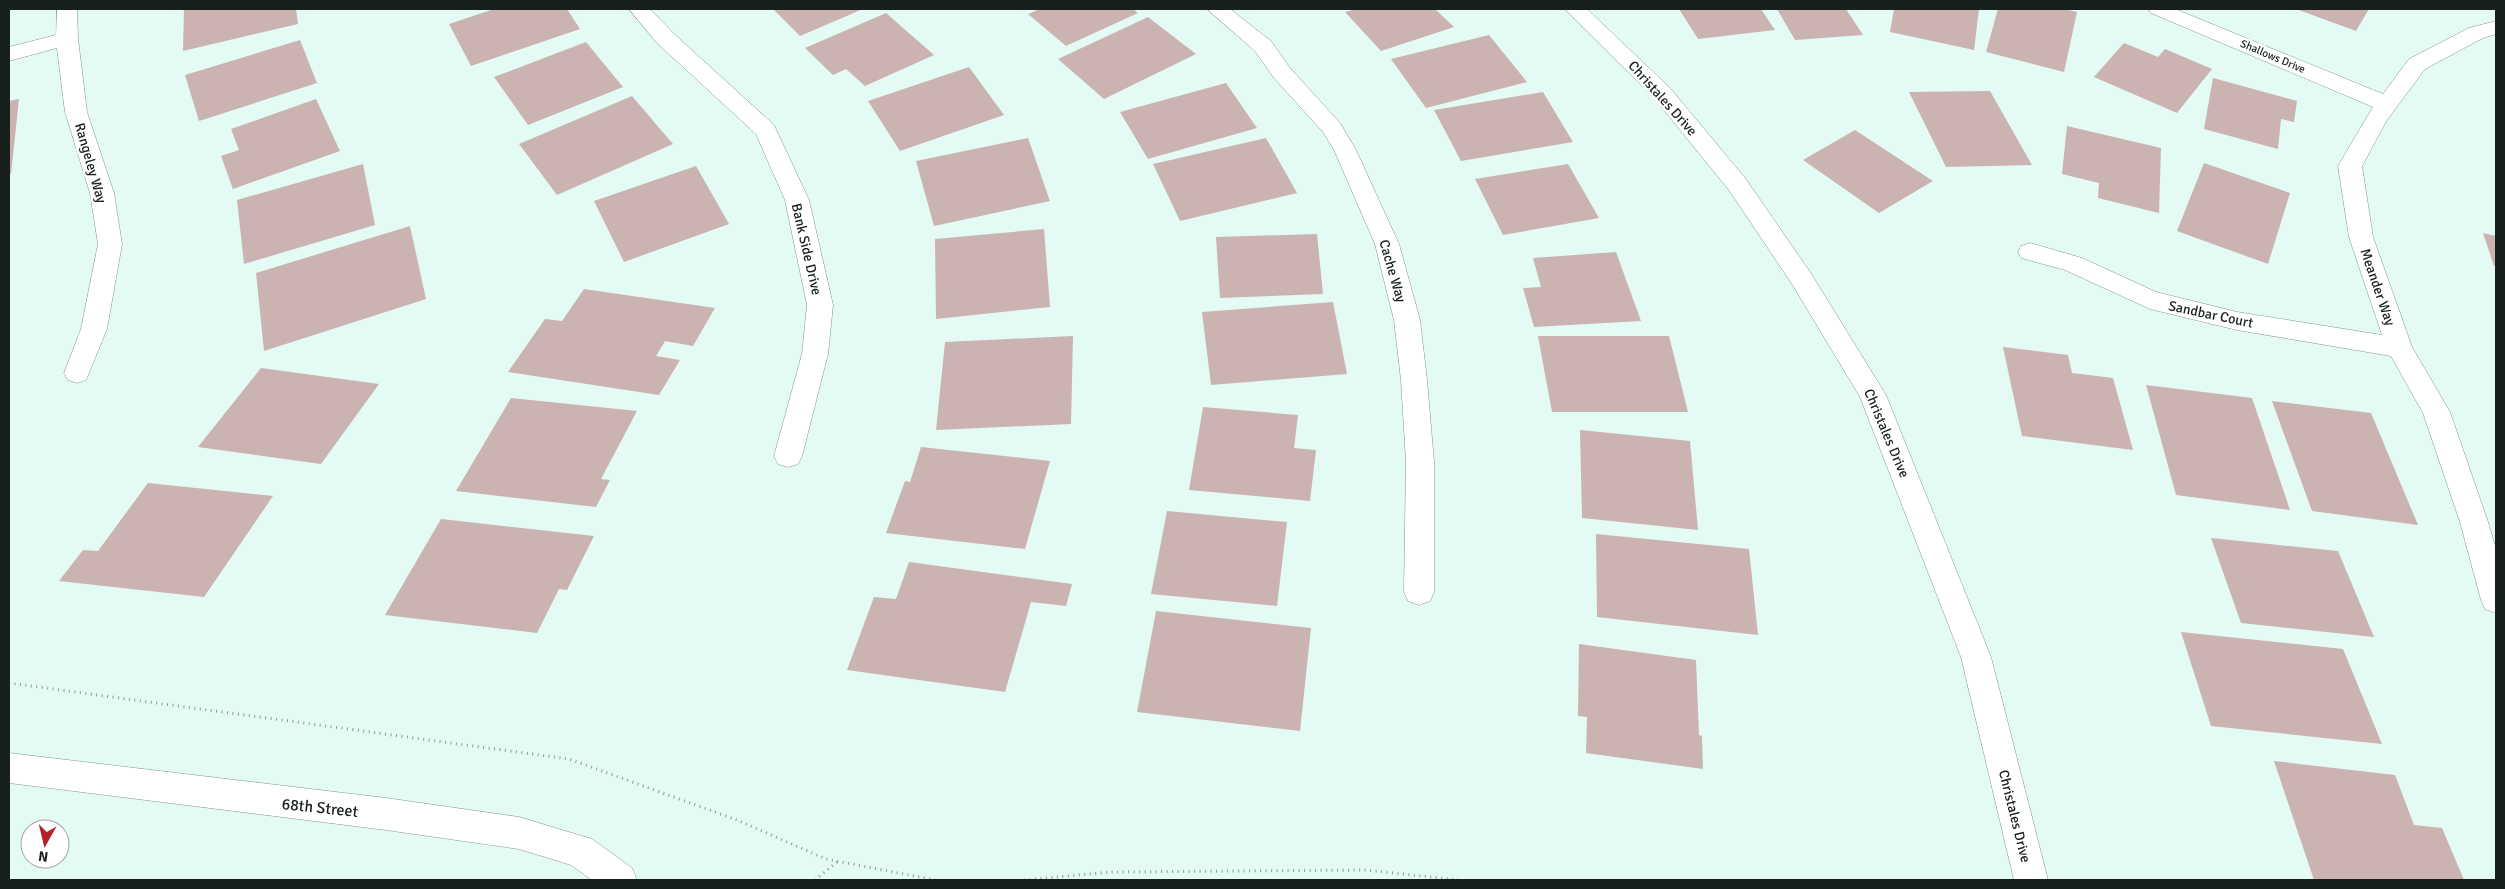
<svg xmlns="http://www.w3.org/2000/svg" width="2505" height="889" viewBox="0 0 2505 889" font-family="Signika,sans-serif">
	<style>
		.building { fill: #cab3b1 }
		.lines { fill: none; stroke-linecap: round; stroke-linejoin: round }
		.street-casing { stroke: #80968f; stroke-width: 1 }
		.secondary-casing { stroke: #80968f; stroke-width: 1 }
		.path { stroke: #8b9c97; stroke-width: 3; stroke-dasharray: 1 4.5; stroke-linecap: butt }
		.street { fill: #fff; fill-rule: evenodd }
		.secondary { fill: #fff; fill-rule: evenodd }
		.labels { text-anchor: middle; stroke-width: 5; stroke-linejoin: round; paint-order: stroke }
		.far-street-label { font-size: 11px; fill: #18201e; stroke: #fff }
		.street-label { font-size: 14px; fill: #18201e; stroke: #fff }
		.near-street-label { font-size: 16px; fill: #18201e; stroke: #fff }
	</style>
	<rect width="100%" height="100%" fill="#e3fbf4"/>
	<!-- building -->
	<path class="building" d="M184 9H296L298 24 183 51Z
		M494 9H567L580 29 471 66 449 24Z
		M773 9H863L800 36Z
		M1040 9H1133L1138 13 1066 46 1028 14Z
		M1356 9H1435L1454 27 1381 51 1345 12Z
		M1679 9H1761L1775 30 1698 39Z
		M1777 9H1846L1863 35 1795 40Z
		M1894 9H1979L1974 50 1890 32Z
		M1998 9H2064L2077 12 2064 72 1986 52Z
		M2296 9H2369L2356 31Z
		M886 13 934 55 865 86 846 69 833 75 805 48Z
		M1148 17 1196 54 1104 99 1058 59Z
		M1489 35 1527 82 1426 108 1391 59Z
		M300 40 317 83 199 121 185 75Z
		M586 42 623 87 528 125 494 77Z
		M2124 43 2158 57 2165 49 2212 69 2177 113 2094 77Z
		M969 67 1004 115 900 151 868 101Z
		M2213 78 2297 101 2294 122 2281 119 2278 149 2204 129Z
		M1226 83 1257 128 1148 159 1120 112Z
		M1990 91 2032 165 1946 167 1909 92Z
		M1543 92 1573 142 1461 161 1434 110Z
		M632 96 673 144 557 195 519 144Z
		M19 99 11 174H9V101Z
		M316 99 340 151 233 189 221 156 239 150 231 129Z
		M2067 126 2161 148 2159 213 2098 198 2099 183 2062 174Z
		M1855 130 1933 181 1879 213 1803 160Z
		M1028 138 1050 201 934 226 916 161Z
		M1266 138 1297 193 1180 221 1153 164Z
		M2204 163 2290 193 2268 264 2177 231Z
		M363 164 375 225 244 264 237 200Z
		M1568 164 1599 218 1503 235 1475 179Z
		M696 166 729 224 624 262 594 201Z
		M410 226 426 299 264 351 256 273Z
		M1044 229 1050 307 936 319 935 239Z
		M2483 233 2496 236V266H2494Z
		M1317 234 1323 294 1220 298 1216 237Z
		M1616 252 1641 321 1534 327 1523 288 1541 287 1533 258Z
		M584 289 715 308 693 346 665 341 656 356 680 360 659 395 508 372 545 319 562 321Z
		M1333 302 1347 374 1211 385 1202 312Z
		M1073 336 1071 424 936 430 945 342Z
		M1538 336H1669L1688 412H1552Z
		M2003 347 2068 355 2072 373 2113 378 2133 450 2022 436Z
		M261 368 379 384 321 464 198 447Z
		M2146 385 2252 398 2290 510 2176 495Z
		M511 398 637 411 601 479 610 480 596 507 456 491Z
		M2272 401 2371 413 2418 525 2312 511Z
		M1203 407 1298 415 1294 448 1316 450 1310 501 1189 490Z
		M1580 430 1690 441 1698 530 1582 518Z
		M921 447 1050 461 1025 549 886 533 905 481 910 482Z
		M148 483 273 496 204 597 59 581 83 550 98 551Z
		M1167 511 1287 522 1277 606 1151 594Z
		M441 519 594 536 567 590 559 589 537 633 385 615Z
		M1596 534 1749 549 1758 635 1597 617Z
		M2211 538 2338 551 2374 637 2241 623Z
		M909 562 1072 584 1066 606 1031 602 1005 692 847 670 874 597 896 599Z
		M1156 611 1311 628 1300 731 1137 712Z
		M2181 632 2343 649 2382 744 2211 726Z
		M1579 644 1696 660 1699 735 1702 736 1703 769 1586 753 1587 717 1578 716Z
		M2274 761 2395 775 2414 825 2442 828 2464 880H2314Z"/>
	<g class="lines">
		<defs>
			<path id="street" d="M57 9H77L78 39 87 112 114 193 122 244 107 329 86 380 77 383 68 380 64 373 81 329 98 244 90 193 65 112 57 48 9 61V47L56 35Z
				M629 9H650L673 33 774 125 809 200 833 305 828 354 802 456 798 464 788 467 778 464 774 456 802 354 807 305 785 200 756 134 657 43Z
				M1207 9H1230L1271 41 1290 68 1340 123 1356 150 1399 244 1420 320 1427 380 1434 462V592L1430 601 1419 605 1408 601 1404 592 1406 462 1401 380 1394 320 1375 244 1334 150 1323 132 1274 78 1255 51Z
				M1565 9H1587L1670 88 1745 178 1810 272 1886 395 1991 657 2048 880H2014L1961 657 1860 397 1792 284 1729 190 1654 98Z
				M2148 9H2175L2383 94 2409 59 2469 28 2496 21V34L2483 38 2425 69 2387 120 2362 166 2373 237 2412 347 2450 412 2488 522 2496 549V613L2485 609 2481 600 2460 522 2423 413 2391 356 2237 330 2150 309 2065 270 2021 258 2018 252 2021 246 2030 243 2082 258 2156 292 2237 312 2382 335 2349 237 2338 166 2373 107 2151 13Z"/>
			<path id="secondary" d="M9 753 386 798 519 817 592 839 632 868 637 880H592L571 865 519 849 386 830 9 783Z"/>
		</defs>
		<!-- street casing -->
		<use href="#street" class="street-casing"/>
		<!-- secondary casing -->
		<use href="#secondary" class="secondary-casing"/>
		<!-- path -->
		<path class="path" d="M9 683 569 759 737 820 826 859 935 880
			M815 880 837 862
			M1024 880 1111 872 1366 870 1459 880"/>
		<!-- street -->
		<use href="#street" class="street"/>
		<!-- secondary -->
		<use href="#secondary" class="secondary"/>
	</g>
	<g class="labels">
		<!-- far-street labels -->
		<g class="far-street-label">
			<text transform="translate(2273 56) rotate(23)" y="4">Shallows Drive</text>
		</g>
		<!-- street labels -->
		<g class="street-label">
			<text transform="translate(1663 98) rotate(48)" y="5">Christales Drive</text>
			<text transform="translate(91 163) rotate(74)" y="5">Rangeley Way</text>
			<text transform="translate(807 249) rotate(77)" y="5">Bank Side Drive</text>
			<text transform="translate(1393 271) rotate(74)" y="5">Cache Way</text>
			<text transform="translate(2378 287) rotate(71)" y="5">Meander Way</text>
			<text transform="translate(2211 314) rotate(12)" y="5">Sandbar Court</text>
			<text transform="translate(1887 433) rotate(67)" y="5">Christales Drive</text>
			<text transform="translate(2015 816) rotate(76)" y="5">Christales Drive</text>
		</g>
		<!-- near-street labels -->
		<g class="near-street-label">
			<text transform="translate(320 807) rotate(6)" y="6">68th Street</text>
		</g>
	</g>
	<!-- border -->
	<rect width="2505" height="889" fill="none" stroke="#18201e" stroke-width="20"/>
	<!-- north arrow -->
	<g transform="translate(45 844) rotate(188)"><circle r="24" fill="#ffffff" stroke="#a3a6a5"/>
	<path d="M0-4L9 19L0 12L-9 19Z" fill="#b3212b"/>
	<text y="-8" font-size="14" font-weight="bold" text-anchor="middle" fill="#18201e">N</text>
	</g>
</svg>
